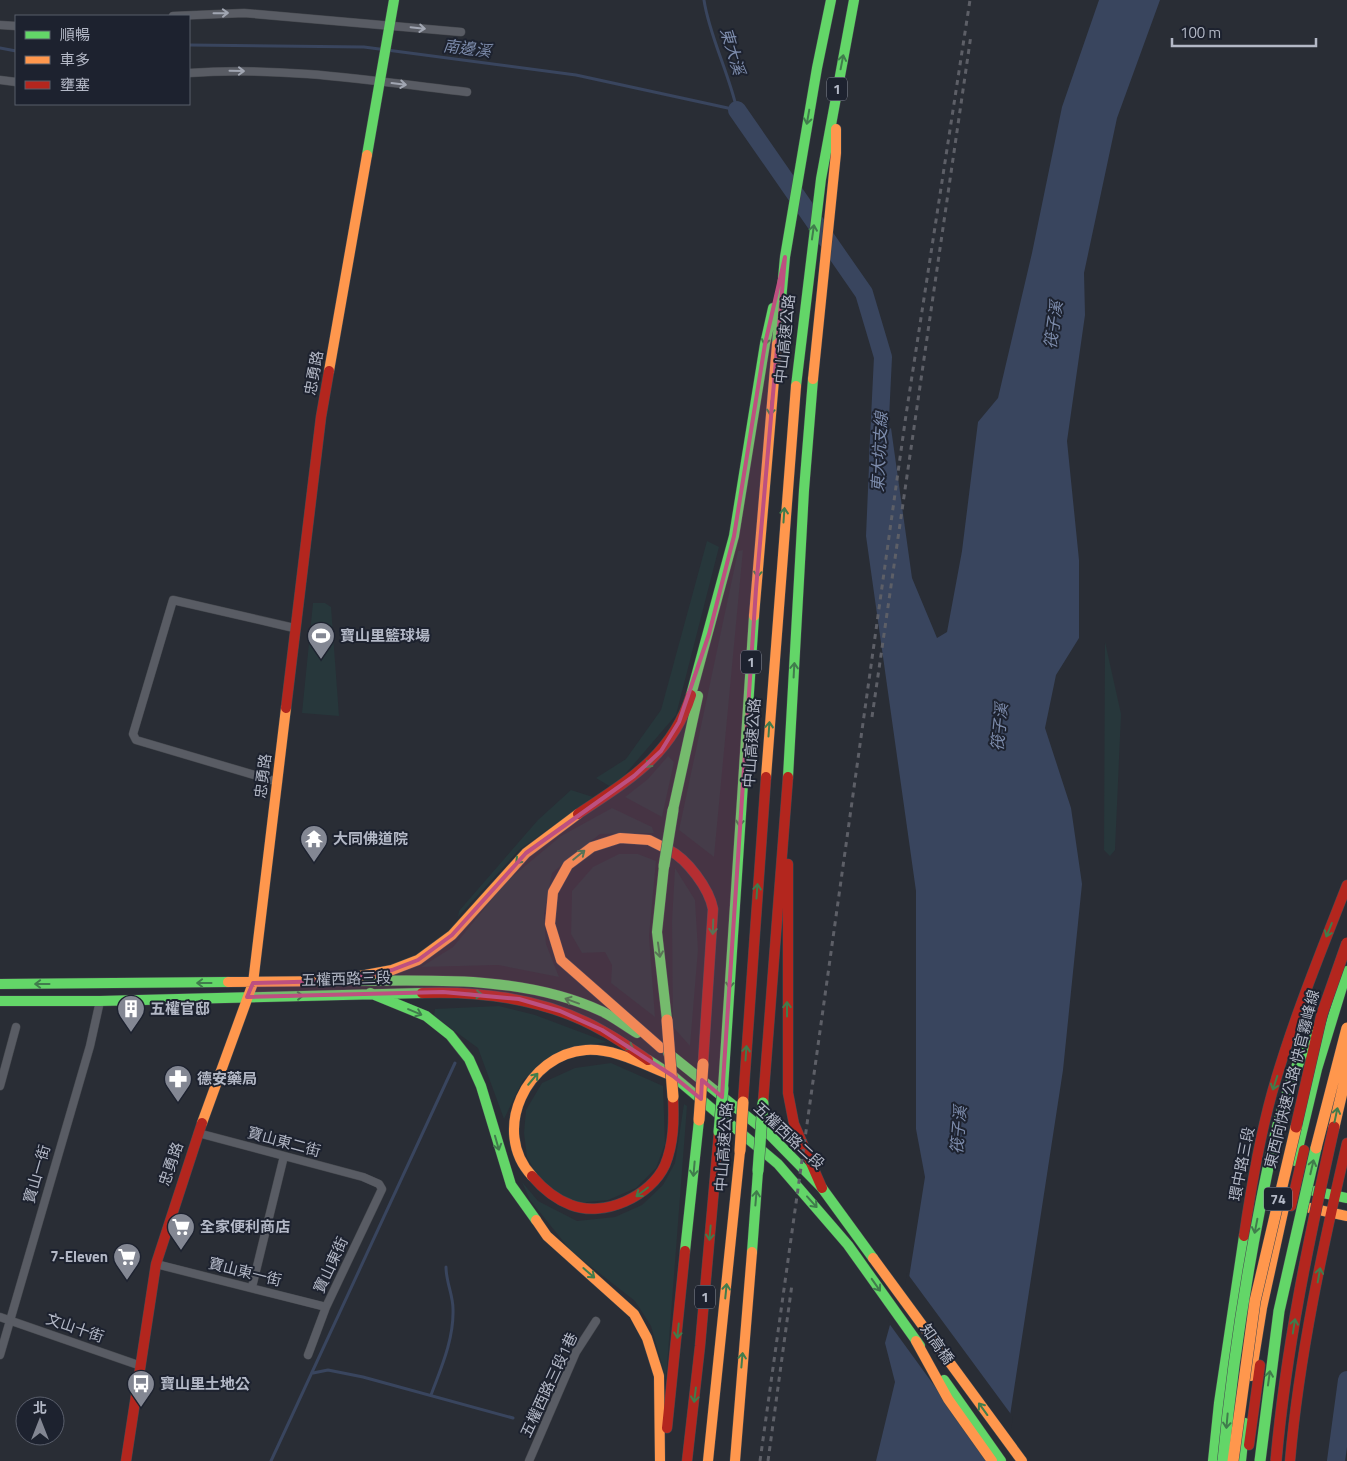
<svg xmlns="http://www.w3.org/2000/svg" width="1347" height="1461" viewBox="0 0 1347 1461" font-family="'Titillium Web','Noto Sans TC',sans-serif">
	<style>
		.green { fill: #27373b }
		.water { fill: #39455e }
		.pier { fill: #292d35 }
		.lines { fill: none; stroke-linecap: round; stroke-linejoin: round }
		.stream { stroke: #39455e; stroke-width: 3 }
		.river { stroke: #39455e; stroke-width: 18 }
		.street-casing { stroke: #45484e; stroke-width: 9 }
		.fast-casing { stroke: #45484e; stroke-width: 11 }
		.slow-casing { stroke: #45484e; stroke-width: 11 }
		.jam-casing { stroke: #45484e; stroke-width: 11 }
		.street { stroke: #595c64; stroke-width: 8 }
		.fast { stroke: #63d668; stroke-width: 10 }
		.slow { stroke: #ff974d; stroke-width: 10 }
		.jam { stroke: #b3261e; stroke-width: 10 }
		.rail { stroke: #5d5f67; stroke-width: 3; stroke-dasharray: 5 5; stroke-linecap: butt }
		.fast-bridge-casing { stroke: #464951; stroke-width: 12; stroke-linecap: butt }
		.slow-bridge-casing { stroke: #464951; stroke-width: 12; stroke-linecap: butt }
		.jam-bridge-casing { stroke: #464951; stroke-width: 12; stroke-linecap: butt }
		.fast-bridge { stroke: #63d668; stroke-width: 11 }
		.slow-bridge { stroke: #ff974d; stroke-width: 11 }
		.jam-bridge { stroke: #b3261e; stroke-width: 11 }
		.oneway { stroke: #a1a6b2 }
		.oneway2 { stroke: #407c4c }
		.marked { fill: #bd5080; fill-opacity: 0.2; stroke: #bd5080; stroke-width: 4; stroke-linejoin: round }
		.labels { text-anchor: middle; stroke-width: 4; stroke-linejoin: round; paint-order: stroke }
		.shield { fill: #1d222f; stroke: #868b99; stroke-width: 1 }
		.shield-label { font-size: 14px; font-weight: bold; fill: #b3b8c6 }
		.street-label { font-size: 15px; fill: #b3b8c6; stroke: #1d222f }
		.poi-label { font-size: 15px; font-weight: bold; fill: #b3b8c6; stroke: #1d222f; text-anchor: start }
		.water-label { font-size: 16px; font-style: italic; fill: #7d8cac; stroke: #1d222f }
	</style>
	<rect width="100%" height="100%" fill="#292d35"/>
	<!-- green -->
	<path class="green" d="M707 541 719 547 676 715 621 779 611 787 596 778 626 759 661 710Z
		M743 550 714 857 679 830 738 551Z
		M313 603H325L331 607 339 716 302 713Z
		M1105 642 1121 714 1115 850 1110 856 1104 850Z
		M668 756 674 762 662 817 625 797 648 779Z
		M571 790 593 797 519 850 458 917 459 911 538 820Z
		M612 808 652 827 654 833 600 834 552 873 544 914 546 944 559 977 498 965 421 967 453 947 507 881 561 836Z
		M619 854H638L656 861 649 936 655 1017 611 983 612 965 605 952 582 953 571 934 572 891 593 867Z
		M675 868 695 900 698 950 690 1046 673 1027 672 921Z
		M499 1006 535 1015 607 1042 565 1049 523 1080 504 1119 478 1048 434 1016 435 1009Z
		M611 1063 663 1086 665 1144 656 1168 636 1188 608 1200 577 1203 545 1189 527 1157 524 1133 526 1110 542 1083 575 1068Z
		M684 1104 687 1106 666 1379 651 1326 635 1301 571 1251 530 1200 522 1182 538 1201 577 1221 615 1217 642 1205 663 1185 675 1163Z"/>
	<!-- water -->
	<path class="water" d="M1099 0H1160L1117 118 1084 273 1085 315 1067 441 1079 560V638L1056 675 1045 728 1071 808 1082 884 1063 1070 1003 1461H876L895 1382 885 1343 896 1303 908 1284 925 1177 916 1129V891L866 536 870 443 891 428 912 578 937 638 947 632 962 551 978 422 998 398 1032 253 1062 107Z"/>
	<!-- pier -->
	<path class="pier" d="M907 1273 1013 1417 1006 1461H989L888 1322 894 1302 905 1284Z"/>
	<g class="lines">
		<!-- stream -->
		<path class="stream" d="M189 45 364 47 576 75 737 110C729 73 709 35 704 0
			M0 48 16 51
			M313 1373 328 1370 363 1377 513 1418
			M431 1395C441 1368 454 1339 453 1309 453 1295 446 1282 446 1267
			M271 1461 455 1063"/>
		<!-- river -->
		<path class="river" d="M737 110 864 293 883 357 878 459
			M1336 1461 1347 1380"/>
		<defs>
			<path id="street" d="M173 16 244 13 461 32
				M0 25 16 26
				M189 73C281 66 375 81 467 92
				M0 80 16 82
				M278 782 136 740 133 734 173 600 294 628
				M0 1086 16 1027
				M198 1133 363 1177 379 1184 382 1189 326 1307 308 1355
				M156 1264 326 1307
				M252 1287 284 1156
				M0 1317 141 1366
				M0 1355 90 1046 100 1001
				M529 1461 576 1352 596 1321"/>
			<path id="fast" d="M367 155 394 0
				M777 344 785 257 817 68 831 0
				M796 386 821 179 854 0
				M691 695 734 536 765 344 773 308
				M788 777 804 490 813 379
				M673 810 698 696
				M664 866 657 932 667 1020
				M361 981C441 980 527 977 601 1011 614 1017 625 1026 637 1033
				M0 984 228 982
				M370 993 426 1016 450 1035 469 1059 481 1086 511 1185 536 1220
				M0 1001H100L422 993
				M668 1053 769 1134 822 1188 873 1258
				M648 1060 673 1076 778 1164 848 1245 920 1346
				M723 1088 754 616
				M1295 1161 1317 1069 1347 971
				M1314 1191 1347 1198
				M685 1251 699 1120
				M752 1252 758 1171
				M944 1380 1001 1461
				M1213 1461 1219 1403 1244 1236
				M1241 1461 1245 1423"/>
			<path id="slow" d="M329 371 367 155
				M813 379 836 153V129
				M754 616 777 344
				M766 777 796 386
				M333 981 392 970 418 960 452 935 526 853 578 814
				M228 982 339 981
				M661 1048 561 960 550 924 553 892 568 865 592 847 620 838 649 840 669 850
				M202 1123 253 983 286 708
				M532 1176C490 1131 527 1054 586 1050 616 1048 646 1066 673 1076
				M1310 1208 1347 1216
				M536 1220 547 1236 634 1314 647 1338 659 1376 660 1461
				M873 1258 1022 1461
				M916 1341 948 1399 992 1461
				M1251 1376 1262 1308 1287 1194
				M708 1461 740 1151
				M735 1461 752 1252"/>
			<path id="jam" d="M286 708 321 417 329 371
				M578 814C627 781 672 756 691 695
				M669 850C687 859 709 888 713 909L703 1064
				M788 864V1093L794 1124 822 1188
				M422 993C483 991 548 999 603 1031 618 1039 633 1050 648 1060
				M743 1102 766 777
				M763 1103 788 777
				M532 1176C543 1189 555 1199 571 1205 604 1218 651 1196 665 1165 674 1143 674 1120 673 1097
				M1291 1206 1304 1150
				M1244 1236C1251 1188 1259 1140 1272 1093 1292 1022 1320 954 1347 885
				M667 1428 685 1251
				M1249 1445 1260 1365
				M126 1461 156 1264 202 1123
				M687 1461 700 1346 719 1132
				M1290 1461C1299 1356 1323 1246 1347 1143"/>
		</defs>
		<!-- street casing -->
		<use href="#street" class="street-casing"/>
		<!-- fast casing -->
		<use href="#fast" class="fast-casing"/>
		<!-- slow casing -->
		<use href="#slow" class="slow-casing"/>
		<!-- jam casing -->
		<use href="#jam" class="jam-casing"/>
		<!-- street -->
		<use href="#street" class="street"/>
		<!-- fast -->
		<use href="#fast" class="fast"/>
		<!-- slow -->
		<use href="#slow" class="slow"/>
		<!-- jam -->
		<use href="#jam" class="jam"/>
		<!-- rail -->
		<path class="rail" d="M872 717 971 35
			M760 1461 906 415 970 0
			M768 1461 792 1284"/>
		<defs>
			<path id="fast-bridge" d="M664 866 673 810
				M719 1132 723 1088
				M758 1171 763 1103
				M1223 1461C1231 1378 1243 1295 1259 1213 1271 1150 1283 1090 1312 1032
				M1260 1461 1279 1311 1316 1148"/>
			<path id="slow-bridge" d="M667 1020 673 1097
				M699 1120 703 1064
				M1334 1127 1346 1075V1053
				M1316 1148 1347 1028
				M740 1151 743 1102
				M1233 1461 1255 1301 1296 1127"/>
			<path id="jam-bridge" d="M1296 1127 1322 1014 1347 943
				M1276 1461C1286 1348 1309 1238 1334 1127"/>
		</defs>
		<!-- fast-bridge casing -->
		<use href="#fast-bridge" class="fast-bridge-casing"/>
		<!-- slow-bridge casing -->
		<use href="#slow-bridge" class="slow-bridge-casing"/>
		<!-- jam-bridge casing -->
		<use href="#jam-bridge" class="jam-bridge-casing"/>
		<!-- fast-bridge -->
		<use href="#fast-bridge" class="fast-bridge"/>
		<!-- slow-bridge -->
		<use href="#slow-bridge" class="slow-bridge"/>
		<!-- jam-bridge -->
		<use href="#jam-bridge" class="jam-bridge"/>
	</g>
	<!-- one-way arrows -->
	<defs><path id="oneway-shaft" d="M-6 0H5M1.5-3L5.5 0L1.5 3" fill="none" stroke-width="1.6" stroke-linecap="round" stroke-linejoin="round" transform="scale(1.25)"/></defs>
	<g class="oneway">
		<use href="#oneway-shaft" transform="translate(221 13) rotate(-1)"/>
		<use href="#oneway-shaft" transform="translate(418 28) rotate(6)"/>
		<use href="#oneway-shaft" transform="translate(237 71) rotate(1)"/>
		<use href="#oneway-shaft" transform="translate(399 84) rotate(7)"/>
	</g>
	<g class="oneway2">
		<use href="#oneway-shaft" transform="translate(842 62) rotate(-79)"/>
		<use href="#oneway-shaft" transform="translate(808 117) rotate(100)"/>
		<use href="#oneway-shaft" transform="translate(813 232) rotate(-82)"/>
		<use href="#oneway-shaft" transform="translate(766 338) rotate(102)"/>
		<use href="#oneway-shaft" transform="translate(771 408) rotate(95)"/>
		<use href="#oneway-shaft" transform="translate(784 515) rotate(-86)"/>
		<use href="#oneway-shaft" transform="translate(758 570) rotate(95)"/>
		<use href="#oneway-shaft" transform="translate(794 670) rotate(-87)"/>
		<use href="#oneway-shaft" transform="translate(769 729) rotate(-86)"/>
		<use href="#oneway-shaft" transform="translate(651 762) rotate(134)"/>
		<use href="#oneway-shaft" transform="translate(740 819) rotate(94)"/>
		<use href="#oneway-shaft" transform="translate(579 855) rotate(-39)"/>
		<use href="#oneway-shaft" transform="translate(521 858) rotate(134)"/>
		<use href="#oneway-shaft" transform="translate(757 891) rotate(-86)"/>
		<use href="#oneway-shaft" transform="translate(713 927) rotate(92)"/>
		<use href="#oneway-shaft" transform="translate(1329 930) rotate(112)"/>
		<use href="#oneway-shaft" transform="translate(659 950) rotate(82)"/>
		<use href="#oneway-shaft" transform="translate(730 981) rotate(94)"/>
		<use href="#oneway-shaft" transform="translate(204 983) rotate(180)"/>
		<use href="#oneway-shaft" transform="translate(42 984) rotate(180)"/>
		<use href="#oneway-shaft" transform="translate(475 994) rotate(4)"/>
		<use href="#oneway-shaft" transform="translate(296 996) rotate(-2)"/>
		<use href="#oneway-shaft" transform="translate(572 1001) rotate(-160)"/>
		<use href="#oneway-shaft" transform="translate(787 1009) rotate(-90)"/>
		<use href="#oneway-shaft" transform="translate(415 1012) rotate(23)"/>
		<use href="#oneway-shaft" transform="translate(627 1045) rotate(31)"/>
		<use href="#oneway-shaft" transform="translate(746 1053) rotate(-86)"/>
		<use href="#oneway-shaft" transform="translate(533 1079) rotate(-50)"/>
		<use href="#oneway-shaft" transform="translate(1275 1083) rotate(108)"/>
		<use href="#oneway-shaft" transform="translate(1336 1115) rotate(-78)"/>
		<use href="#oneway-shaft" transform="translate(497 1143) rotate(74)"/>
		<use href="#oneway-shaft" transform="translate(1312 1167) rotate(-77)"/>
		<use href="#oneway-shaft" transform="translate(694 1169) rotate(95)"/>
		<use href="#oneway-shaft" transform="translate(642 1192) rotate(143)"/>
		<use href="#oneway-shaft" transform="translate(756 1198) rotate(-85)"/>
		<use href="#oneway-shaft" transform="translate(812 1202) rotate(48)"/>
		<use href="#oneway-shaft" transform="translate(1256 1226) rotate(101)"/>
		<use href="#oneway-shaft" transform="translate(710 1233) rotate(95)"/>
		<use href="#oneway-shaft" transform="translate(589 1273) rotate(41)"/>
		<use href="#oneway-shaft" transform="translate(1319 1275) rotate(-80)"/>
		<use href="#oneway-shaft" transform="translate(876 1285) rotate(55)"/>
		<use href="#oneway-shaft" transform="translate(726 1291) rotate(-84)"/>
		<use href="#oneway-shaft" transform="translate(1294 1326) rotate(-81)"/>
		<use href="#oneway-shaft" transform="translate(678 1331) rotate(96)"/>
		<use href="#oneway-shaft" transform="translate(742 1360) rotate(-85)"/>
		<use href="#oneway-shaft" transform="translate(1269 1378) rotate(-82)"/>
		<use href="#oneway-shaft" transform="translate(695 1395) rotate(97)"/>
		<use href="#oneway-shaft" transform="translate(983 1409) rotate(-126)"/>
		<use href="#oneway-shaft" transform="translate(1227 1421) rotate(95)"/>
	</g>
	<!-- marked area -->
	<path class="marked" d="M785 257 756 589 722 1097 702 1080 701 1099 673 1076 602 1030 560 1011 519 999 443 992 247 997 253 983 333 981 392 970 418 960 452 935 526 853 634 776 661 751 679 722 709 634 734 536 765 344Z"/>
	<!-- icons -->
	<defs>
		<symbol id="stadium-pin" viewBox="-11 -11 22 30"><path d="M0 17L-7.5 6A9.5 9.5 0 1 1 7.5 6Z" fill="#838793" stroke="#1d222f"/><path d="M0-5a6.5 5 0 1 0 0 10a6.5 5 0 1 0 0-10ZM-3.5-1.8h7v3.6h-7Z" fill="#fff"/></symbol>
		<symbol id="temple-pin" viewBox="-11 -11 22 30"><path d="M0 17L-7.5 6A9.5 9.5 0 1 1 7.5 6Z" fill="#838793" stroke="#1d222f"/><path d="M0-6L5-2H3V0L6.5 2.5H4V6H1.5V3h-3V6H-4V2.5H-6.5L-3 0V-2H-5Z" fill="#fff"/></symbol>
		<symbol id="building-pin" viewBox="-11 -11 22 30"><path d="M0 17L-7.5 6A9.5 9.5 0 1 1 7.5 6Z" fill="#838793" stroke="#1d222f"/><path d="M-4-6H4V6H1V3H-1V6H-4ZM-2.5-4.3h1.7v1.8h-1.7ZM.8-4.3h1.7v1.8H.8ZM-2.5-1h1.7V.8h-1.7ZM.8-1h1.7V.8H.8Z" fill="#fff"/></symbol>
		<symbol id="pharmacy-pin" viewBox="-11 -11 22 30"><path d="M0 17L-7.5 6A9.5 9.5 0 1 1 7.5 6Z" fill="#838793" stroke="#1d222f"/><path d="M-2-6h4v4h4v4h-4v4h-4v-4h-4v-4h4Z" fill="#fff"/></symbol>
		<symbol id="supermarket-pin" viewBox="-11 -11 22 30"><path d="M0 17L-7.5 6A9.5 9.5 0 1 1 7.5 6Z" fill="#838793" stroke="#1d222f"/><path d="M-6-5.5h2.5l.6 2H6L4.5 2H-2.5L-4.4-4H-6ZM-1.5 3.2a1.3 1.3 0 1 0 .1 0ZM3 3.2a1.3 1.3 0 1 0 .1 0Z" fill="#fff"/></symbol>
		<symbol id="bus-pin" viewBox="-11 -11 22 30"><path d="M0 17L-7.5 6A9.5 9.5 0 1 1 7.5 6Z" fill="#838793" stroke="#1d222f"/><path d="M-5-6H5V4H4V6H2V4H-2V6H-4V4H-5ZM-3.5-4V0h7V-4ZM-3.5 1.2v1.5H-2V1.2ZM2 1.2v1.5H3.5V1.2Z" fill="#fff"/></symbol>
	</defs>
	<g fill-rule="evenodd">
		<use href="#stadium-pin" x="305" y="620" width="32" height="43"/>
		<use href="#temple-pin" x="298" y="823" width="32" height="43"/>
		<use href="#building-pin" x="115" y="993" width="32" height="43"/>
		<use href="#pharmacy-pin" x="162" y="1063" width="32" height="43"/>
		<use href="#supermarket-pin" x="165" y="1211" width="32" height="43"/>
		<use href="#supermarket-pin" x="111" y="1241" width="32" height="43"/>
		<use href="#bus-pin" x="125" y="1368" width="32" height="43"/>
	</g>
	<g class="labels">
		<!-- shield labels -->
		<g class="shield">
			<rect x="827" y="77.5" width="20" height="23" rx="4"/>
			<rect x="741" y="650.5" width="20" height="23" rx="4"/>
			<rect x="1264" y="1187.5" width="28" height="23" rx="4"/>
			<rect x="695" y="1285.5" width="20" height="23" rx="4"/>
		</g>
		<g class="shield-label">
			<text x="837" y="94">1</text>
			<text x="751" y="667">1</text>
			<text x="1278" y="1204">74</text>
			<text x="705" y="1302">1</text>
		</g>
		<!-- street labels -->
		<g class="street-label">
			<text transform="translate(785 339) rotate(-84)" y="5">中山高速公路</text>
			<text transform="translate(314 373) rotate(-80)" y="5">忠勇路</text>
			<text transform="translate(752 743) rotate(-86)" y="5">中山高速公路</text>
			<text transform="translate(263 776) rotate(-83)" y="5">忠勇路</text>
			<text transform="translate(346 979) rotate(-2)" y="5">五權西路三段</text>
			<text transform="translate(1292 1079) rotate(-76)" y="5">東西向快速公路 快官霧峰線</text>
			<text transform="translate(789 1136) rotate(43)" y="5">五權西路二段</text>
			<text transform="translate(284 1142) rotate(15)" y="5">寶山東二街</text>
			<text transform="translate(724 1147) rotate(-86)" y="5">中山高速公路</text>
			<text transform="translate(171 1164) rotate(-71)" y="5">忠勇路</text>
			<text transform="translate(1242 1164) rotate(-79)" y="5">環中路三段</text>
			<text transform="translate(37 1174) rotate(-74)" y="5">寶山一街</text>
			<text transform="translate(331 1265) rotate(-65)" y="5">寶山東街</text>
			<text transform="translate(245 1272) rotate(14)" y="5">寶山東一街</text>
			<text transform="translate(75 1328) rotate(19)" y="5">文山十街</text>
			<text transform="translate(937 1344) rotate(55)" y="5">知高橋</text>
			<text transform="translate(549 1385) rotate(-65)" y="5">五權西路三段1巷</text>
		</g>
		<!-- poi labels -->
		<g class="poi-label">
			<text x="340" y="641">寶山里籃球場</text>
			<text x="333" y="844">大同佛道院</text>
			<text x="150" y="1014">五權官邸</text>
			<text x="197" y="1084">德安藥局</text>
			<text x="200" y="1232">全家便利商店</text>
			<text x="108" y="1262" text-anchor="end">7-Eleven</text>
			<text x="160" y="1389">寶山里土地公</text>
		</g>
		<!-- water labels -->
		<g class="water-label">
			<text transform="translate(467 48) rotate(7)" y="6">南邊溪</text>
			<text transform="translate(733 51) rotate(73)" y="6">東大溪</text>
			<text transform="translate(1053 325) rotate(-82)" y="6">筏子溪</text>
			<text transform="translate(879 452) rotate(-87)" y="6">東大坑支線</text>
			<text transform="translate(999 727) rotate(-84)" y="6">筏子溪</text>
			<text transform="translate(958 1130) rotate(-85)" y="6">筏子溪</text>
		</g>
	</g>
	<!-- legend -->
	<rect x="15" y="15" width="175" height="90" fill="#1d222f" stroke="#595e6b"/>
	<rect x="25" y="31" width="25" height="8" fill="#63d668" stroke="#595e6b"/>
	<text x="60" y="40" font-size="15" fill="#b3b8c6">順暢</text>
	<rect x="25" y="56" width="25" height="8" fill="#ff974d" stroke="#595e6b"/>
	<text x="60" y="65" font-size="15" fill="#b3b8c6">車多</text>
	<rect x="25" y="81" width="25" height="8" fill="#b3261e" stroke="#595e6b"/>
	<text x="60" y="90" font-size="15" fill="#b3b8c6">壅塞</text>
	<!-- north arrow -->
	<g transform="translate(40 1421)"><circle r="24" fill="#1d222f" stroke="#595e6b"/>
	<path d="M0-4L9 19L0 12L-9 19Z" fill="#838793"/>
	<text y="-8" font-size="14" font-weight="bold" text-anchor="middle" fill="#b3b8c6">北</text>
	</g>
	<!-- scale -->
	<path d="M1172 38v8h144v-8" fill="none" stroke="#b3b8c6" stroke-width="2.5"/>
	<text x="1180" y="38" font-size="15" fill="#b3b8c6" stroke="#1d222f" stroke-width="4" paint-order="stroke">100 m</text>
</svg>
